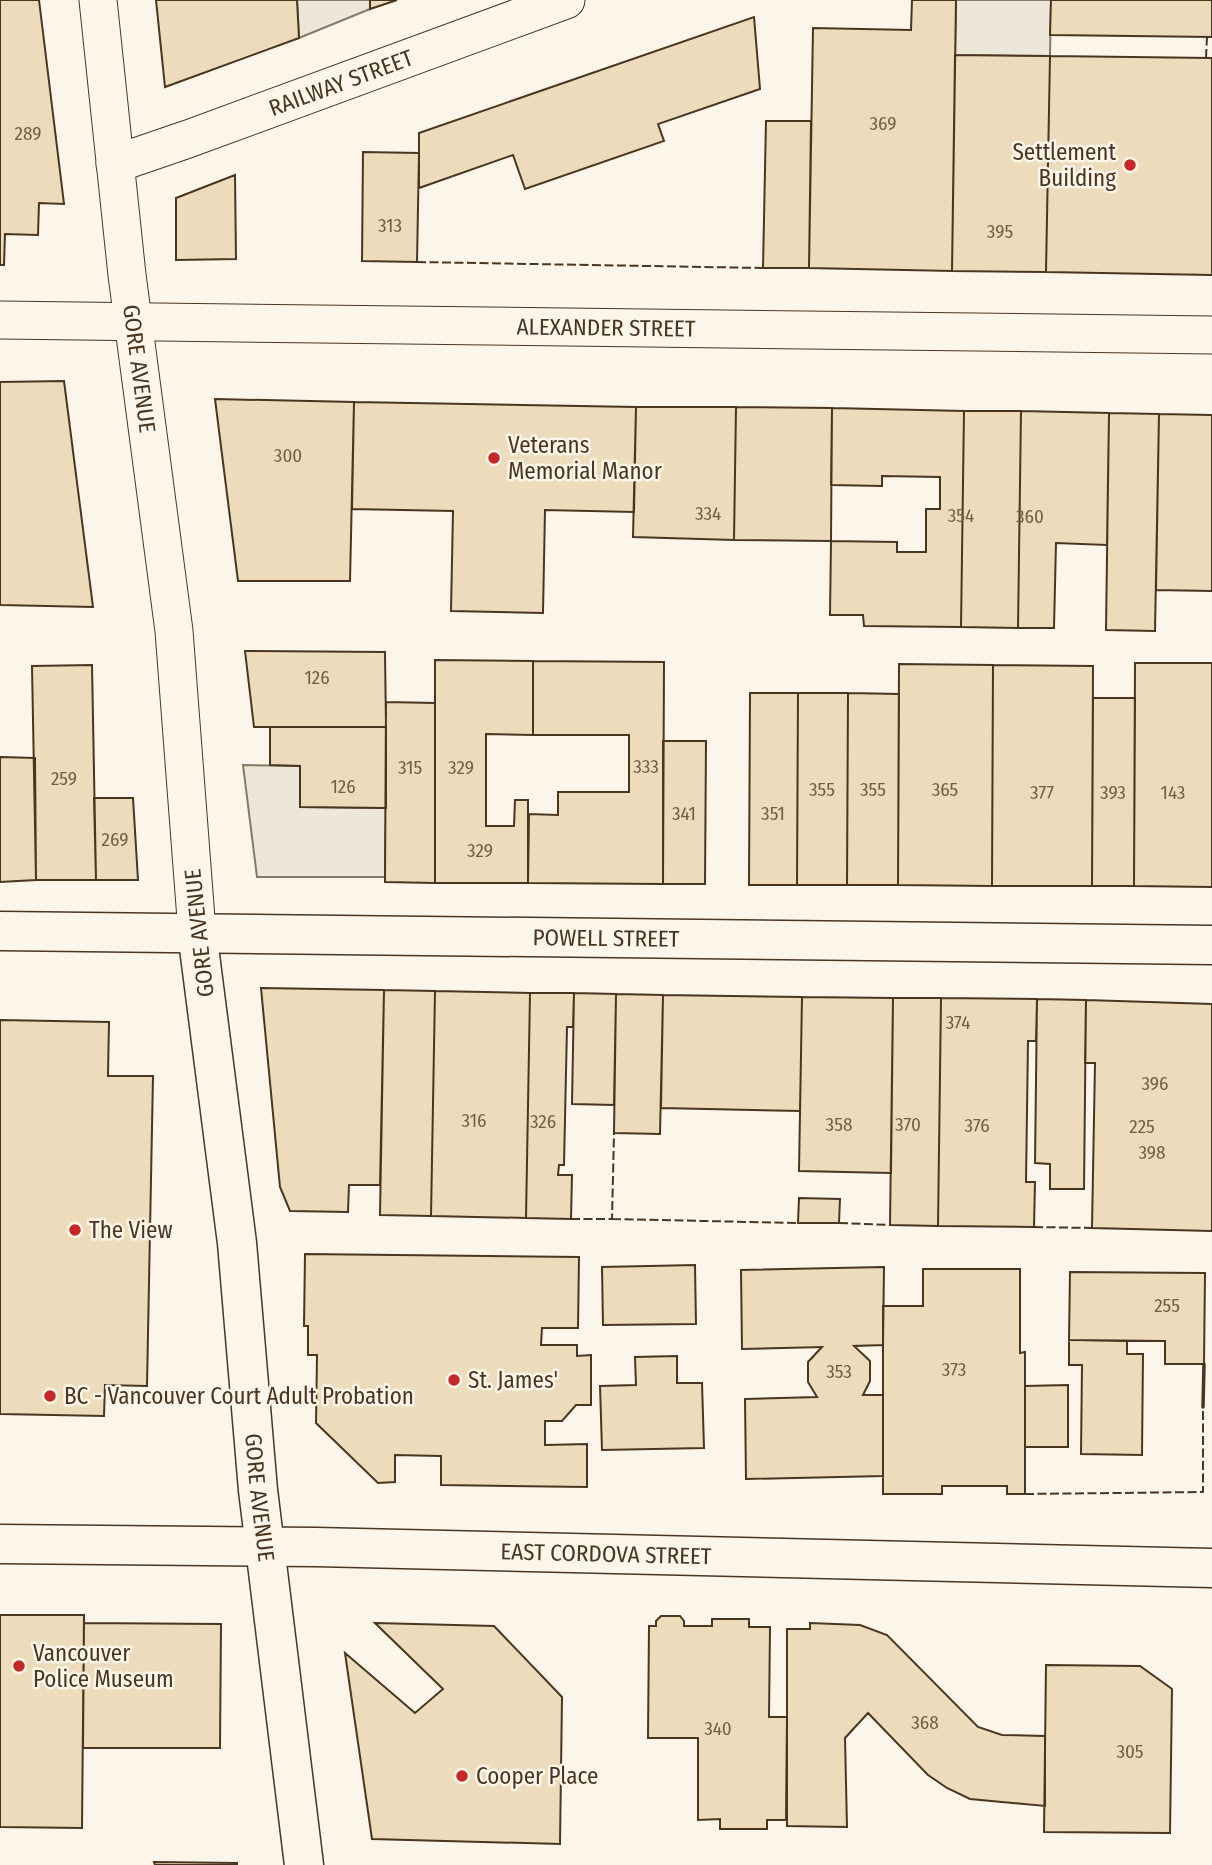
<svg xmlns="http://www.w3.org/2000/svg" width="1212" height="1865" viewBox="0 0 1212 1865" font-family="'Fira Sans Condensed',sans-serif">
	<style>
		.parking { fill: #ede7d9; stroke: #887966; stroke-width: 2 }
		.building { fill: #ecdcbc; stroke: #4a3520; stroke-width: 2 }
		.lines { fill: none; stroke-linecap: round; stroke-linejoin: round }
		.minor-casing { stroke: #4a3520; stroke-width: 39 }
		.tertiary-casing { stroke: #4a3520; stroke-width: 41 }
		.secondary-casing { stroke: #4a3520; stroke-width: 41 }
		.minor { stroke: #fbf6e9; stroke-width: 37 }
		.tertiary { stroke: #fbf6e9; stroke-width: 38 }
		.secondary { stroke: #fbf6e9; stroke-width: 38 }
		.fence { stroke: #4a3520; stroke-width: 2; stroke-dasharray: 9 3.5; stroke-linecap: butt }
		.wall { stroke: #4a3520; stroke-width: 3.5 }
		.poi-dot { fill: #c62828; stroke: #fbf6e9; stroke-width: 2.5 }
		.labels { text-anchor: middle; stroke-width: 5; stroke-linejoin: round; paint-order: stroke }
		.number-label { font-size: 19px; fill: #725f47 }
		.street-label { font-size: 23px; fill: #4a3520; stroke: #fbf6e9 }
		.poi-label { font-size: 23px; fill: #4a3520; stroke: #fbf6e9; text-anchor: start }
	</style>
	<rect width="100%" height="100%" fill="#fbf6e9"/>
	<!-- parking -->
	<path class="parking" d="M297 0H370V9L299 38Z
		M956 0H1051L1050 56 955 55Z
		M243 765 300 766V807L386 808 385 877H257Z"/>
	<!-- building -->
	<path class="building" d="M0 0H39L64 204 39 203 38 235 5 234 4 265H0Z
		M156 0H297L299 38 165 87Z
		M370 0H397L370 9Z
		M912 0H956L952 271 809 268 813 28 911 30Z
		M1051 0H1212V37L1050 35Z
		M754 17 760 89 658 124 664 141 525 189 513 155 419 188V133Z
		M955 55 1050 56 1046 272 952 271Z
		M1050 56 1212 58V275L1046 272Z
		M766 121H811L809 268H763Z
		M363 152 419 153 417 262 362 261Z
		M235 175 236 259 176 260V198Z
		M64 381 93 607 0 605V382Z
		M215 399 354 402 350 581H238Z
		M354 402 636 407 634 512 545 510 543 613 451 611 453 511 352 509Z
		M636 407H736L734 540 633 537Z
		M736 407 832 408 831 541 734 540Z
		M832 408 964 411 961 627 864 626 863 615H830L831 541 897 542V552H926V509H940V477L882 476V486L831 485Z
		M964 411H1021L1018 628 961 627Z
		M1021 411 1109 413 1107 545 1056 543 1054 628H1018Z
		M1109 413 1159 414 1155 631 1106 630Z
		M1159 414 1212 415V591L1156 590Z
		M245 651 385 652 386 727H254Z
		M435 660 533 661V735L486 734V826H514L515 800H528V883H435Z
		M533 661 664 662 663 884 528 883 529 814 558 815V792H629V735H533Z
		M1135 663H1212V887L1134 886Z
		M899 664 993 665 992 886 898 885Z
		M92 665 96 880H36L32 666Z
		M993 665 1093 666 1092 886H992Z
		M750 693H798L797 885H749Z
		M798 693H848L847 885H797Z
		M848 693 899 694 898 885H847Z
		M1093 698H1135L1134 886H1092Z
		M386 702 435 703V883L385 882Z
		M270 727H386V808L300 807V766L270 765Z
		M663 741H706L705 884H663Z
		M0 757 35 758 36 880 0 882Z
		M94 798H133L138 880H96Z
		M261 988 384 990 380 1185H349L348 1212 290 1211 280 1187Z
		M384 990 435 991 431 1216 380 1215Z
		M435 991 530 993 526 1218 431 1216Z
		M530 993H574L573 1027H567L564 1165H559L558 1175H572L571 1219 526 1218Z
		M574 993 616 994 614 1105 572 1104Z
		M616 994 663 995 660 1134 614 1133Z
		M663 995 802 997 800 1111 661 1108Z
		M802 997 893 998 891 1173 799 1171Z
		M893 998H941L938 1226 890 1225Z
		M941 998 1037 999 1036 1041H1028L1026 1182H1035L1034 1227 938 1226Z
		M1037 999 1086 1000 1084 1189H1050V1164L1035 1163Z
		M1086 1000 1212 1004V1231L1092 1228 1095 1063H1085Z
		M0 1020 109 1022 108 1076H153L147 1386 105 1385 104 1416 0 1414Z
		M799 1198 840 1199 839 1223H798Z
		M305 1254 579 1257 578 1328H542L541 1345H577V1356L591 1355V1405H576L562 1421H545V1445L587 1444V1487L441 1485V1456L395 1455V1482L378 1483 316 1423 317 1355H308V1326H304Z
		M695 1265 696 1324 603 1325 602 1267Z
		M884 1267 883 1345 854 1346 870 1361V1381L863 1395H883V1476L746 1479 745 1399 817 1397 808 1382V1362L822 1347 742 1349 741 1270Z
		M923 1269H1020V1353L1025 1352V1494H1007V1486H942V1494H883V1306H923Z
		M1070 1272 1205 1273 1204 1364H1165V1341L1069 1340Z
		M1069 1340 1127 1341V1354H1143L1142 1455 1081 1454 1082 1365H1069Z
		M677 1356V1383H702L704 1448 602 1450 600 1386 636 1385 635 1357Z
		M1068 1385V1447H1025V1386Z
		M0 1615H84L82 1828 0 1827Z
		M661 1616H680L684 1621V1626H712V1619H749V1627H770L769 1717H787L786 1820H767V1829H720V1819L698 1820V1738H648L649 1626H656V1621Z
		M84 1623 221 1624 220 1748H83Z
		M375 1623 494 1626 562 1697 560 1844 372 1839 345 1653 415 1713 443 1689Z
		M810 1623 860 1625 887 1635 978 1727 1002 1735 1045 1736V1806L970 1799 947 1788 928 1775 868 1713 845 1738 847 1827 787 1826V1629H810Z
		M1046 1665 1140 1666 1172 1689 1170 1833 1044 1832Z
		M154 1862 237 1863V1865H155Z"/>
	<g class="lines">
		<defs>
			<g id="minor">
				<path id="s1" d="M98 0 127 275 174 631 197 932"/>
				<path id="s2" d="M115 164 188 139 566 0"/>
				<path id="s3" d="M0 320 1212 335"/>
			</g>
			<g id="tertiary">
				<path id="s4" d="M197 932 237 1243 258 1490 304 1865"/>
			</g>
			<g id="secondary">
				<path id="s5" d="M0 931 1212 945"/>
				<path id="s6" d="M0 1544 316 1547 1212 1568"/>
			</g>
		</defs>
		<!-- minor casing -->
		<use href="#minor" class="minor-casing"/>
		<!-- tertiary casing -->
		<use href="#tertiary" class="tertiary-casing"/>
		<!-- secondary casing -->
		<use href="#secondary" class="secondary-casing"/>
		<!-- minor -->
		<use href="#minor" class="minor"/>
		<!-- tertiary -->
		<use href="#tertiary" class="tertiary"/>
		<!-- secondary -->
		<use href="#secondary" class="secondary"/>
		<!-- fence -->
		<path class="fence" d="M1206 58 1207 37
			M417 262 763 268
			M571 1219H612L614 1133
			M612 1219 798 1223
			M839 1223 890 1225
			M1034 1227 1092 1228
			M1025 1494 1203 1492V1407"/>
		<!-- wall -->
		<path class="wall" d="M1203 1407 1204 1364"/>
	</g>
	<!-- markers -->
	<g class="poi-dot">
		<circle cx="1130" cy="165" r="7"/>
		<circle cx="494" cy="458" r="7"/>
		<circle cx="75" cy="1230" r="7"/>
		<circle cx="454" cy="1380" r="7"/>
		<circle cx="50" cy="1396" r="7"/>
		<circle cx="19" cy="1666" r="7"/>
		<circle cx="462" cy="1776" r="7"/>
	</g>
	<g class="labels">
		<!-- number labels -->
		<g class="number-label">
			<text x="883" y="130">369</text>
			<text x="28" y="140">289</text>
			<text x="390" y="232">313</text>
			<text x="1000" y="238">395</text>
			<text x="288" y="462">300</text>
			<text x="708" y="520">334</text>
			<text x="961" y="522">354</text>
			<text x="1030" y="523">360</text>
			<text x="317" y="684">126</text>
			<text x="646" y="773">333</text>
			<text x="410" y="774">315</text>
			<text x="461" y="774">329</text>
			<text x="64" y="785">259</text>
			<text x="343" y="793">126</text>
			<text x="822" y="796">355</text>
			<text x="873" y="796">355</text>
			<text x="945" y="796">365</text>
			<text x="1042" y="799">377</text>
			<text x="1113" y="799">393</text>
			<text x="1173" y="799">143</text>
			<text x="684" y="820">341</text>
			<text x="773" y="820">351</text>
			<text x="115" y="846">269</text>
			<text x="480" y="857">329</text>
			<text x="958" y="1029">374</text>
			<text x="1155" y="1090">396</text>
			<text x="474" y="1127">316</text>
			<text x="543" y="1128">326</text>
			<text x="839" y="1131">358</text>
			<text x="908" y="1131">370</text>
			<text x="977" y="1132">376</text>
			<text x="1142" y="1133">225</text>
			<text x="1152" y="1159">398</text>
			<text x="1167" y="1312">255</text>
			<text x="954" y="1376">373</text>
			<text x="839" y="1378">353</text>
			<text x="925" y="1729">368</text>
			<text x="718" y="1735">340</text>
			<text x="1130" y="1758">305</text>
		</g>
		<!-- street labels -->
		<g class="street-label">
			<text dy="8" stroke="none"><textPath href="#s2" startOffset="240">RAILWAY STREET</textPath></text>
			<text dy="8" stroke="none"><textPath href="#s3" startOffset="606">ALEXANDER STREET</textPath></text>
			<text dy="8" stroke="none"><textPath href="#s1" startOffset="371">GORE AVENUE</textPath></text>
			<text transform="translate(199 933) rotate(-96)" y="8">GORE AVENUE</text>
			<text dy="8" stroke="none"><textPath href="#s5" startOffset="606">POWELL STREET</textPath></text>
			<text dy="8" stroke="none"><textPath href="#s4" startOffset="569">GORE AVENUE</textPath></text>
			<text dy="8" stroke="none"><textPath href="#s6" startOffset="606">EAST CORDOVA STREET</textPath></text>
		</g>
		<!-- poi labels -->
		<g class="poi-label">
			<text x="1116" y="160" text-anchor="end">Settlement<tspan x="1116" dy="26">Building</tspan></text>
			<text x="508" y="453">Veterans<tspan x="508" dy="26">Memorial Manor</tspan></text>
			<text x="89" y="1238">The View</text>
			<text x="468" y="1388">St. James'</text>
			<text x="64" y="1404">BC - Vancouver Court Adult Probation</text>
			<text x="33" y="1661">Vancouver<tspan x="33" dy="26">Police Museum</tspan></text>
			<text x="476" y="1784">Cooper Place</text>
		</g>
	</g>
</svg>
